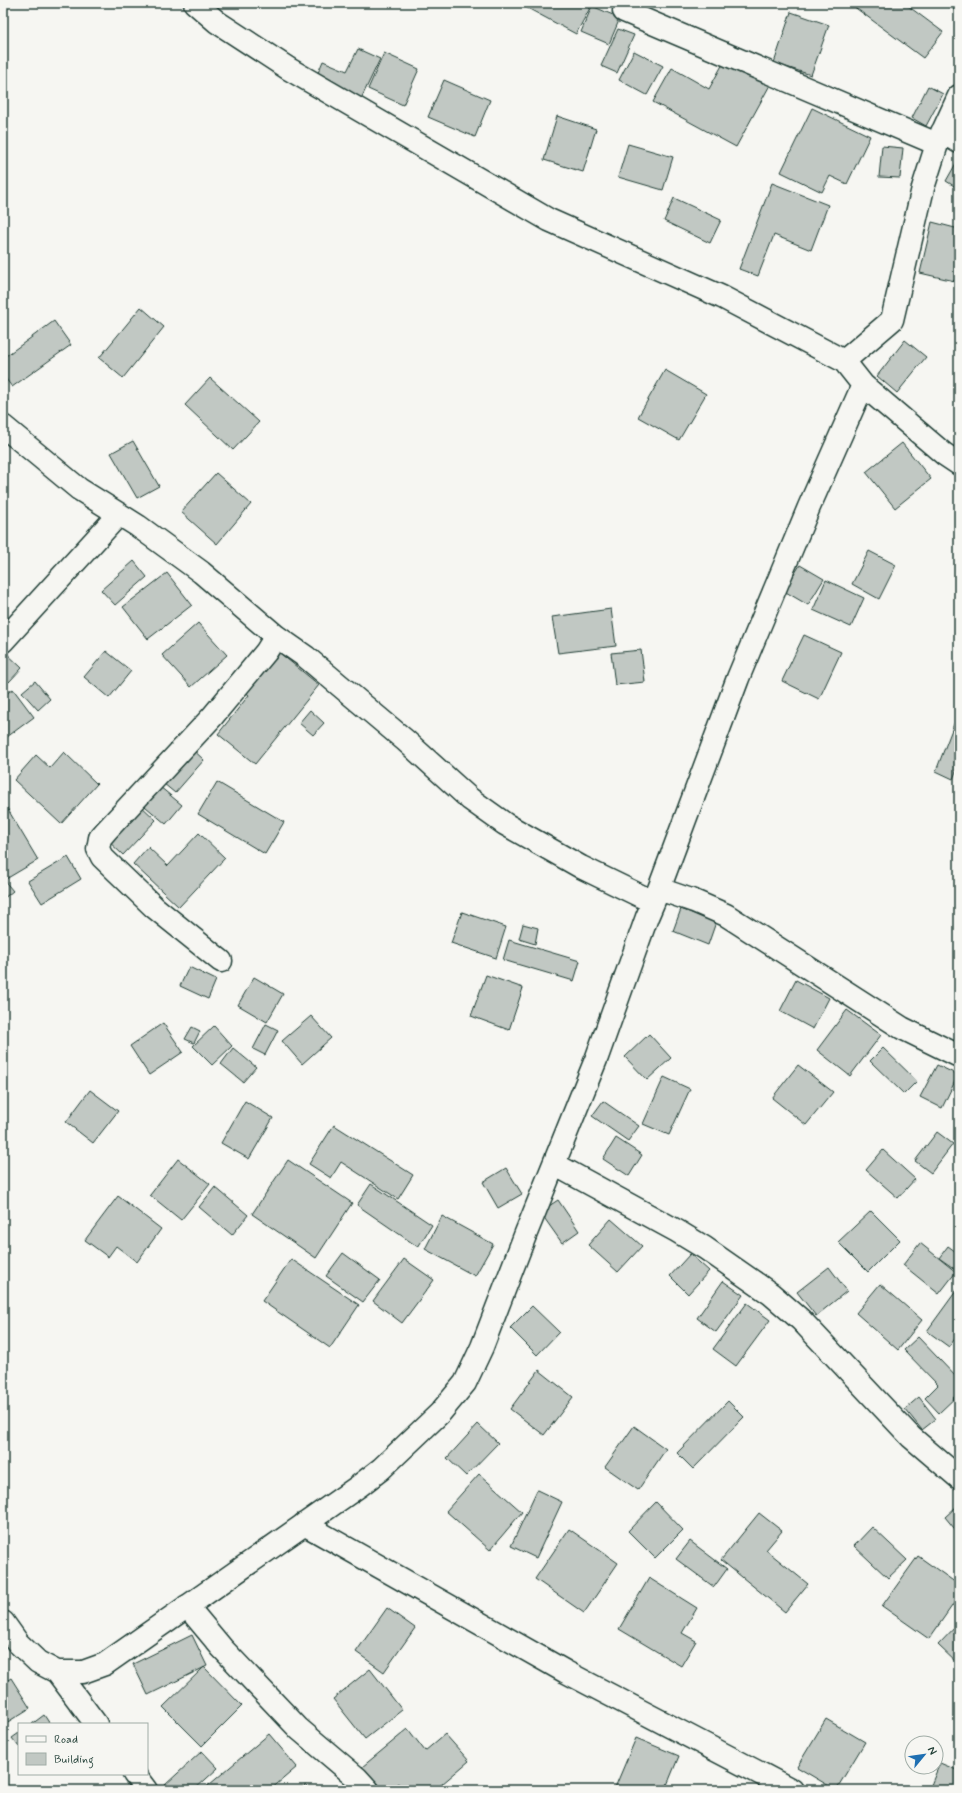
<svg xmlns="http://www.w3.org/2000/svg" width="962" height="1793" viewBox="0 0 962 1793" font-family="Mynerve,sans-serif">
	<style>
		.building { fill: #c1c8c3; stroke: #1f3d34 }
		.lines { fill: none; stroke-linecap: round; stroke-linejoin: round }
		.minor-casing { stroke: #1f3d34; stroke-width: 25 }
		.minor { stroke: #f6f6f2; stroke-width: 22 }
	</style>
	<rect width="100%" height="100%" fill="#f6f6f2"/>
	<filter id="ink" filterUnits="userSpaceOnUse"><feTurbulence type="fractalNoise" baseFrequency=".025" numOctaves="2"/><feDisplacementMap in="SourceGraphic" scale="8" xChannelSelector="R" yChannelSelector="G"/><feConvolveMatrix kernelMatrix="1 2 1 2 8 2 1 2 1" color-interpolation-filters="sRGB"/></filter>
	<g filter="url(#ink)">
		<!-- building -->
		<path class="building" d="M518 3H581L590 8 576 34Z
			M849 3H904L943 32 923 58Z
			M942 3H959V12Z
			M592 6 620 18 609 44 581 32Z
			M791 12 829 25 811 75 774 63Z
			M618 29 634 35 617 73 601 66Z
			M358 49 380 59 360 101 315 80 323 61 347 71Z
			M634 51 663 66 647 95 619 80Z
			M384 53 419 69 403 105 368 89Z
			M725 60 770 85 736 147 653 102 672 68 709 89Z
			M444 80 490 100 475 137 428 117Z
			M928 86 943 94 926 126 912 118Z
			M812 108 870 136 847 184 830 176 822 192 781 172Z
			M557 116 596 129 583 172 544 160Z
			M628 144 673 157 663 190 618 177Z
			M882 146 903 148 900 178 879 177Z
			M959 158V189L946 181Z
			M772 183 828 205 811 250 774 235 758 276 739 269Z
			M674 198 721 220 710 243 664 221Z
			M932 222 959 229V282L920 273Z
			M141 307 164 327 123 378 99 358Z
			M54 321 71 345 12 387 3 375V358Z
			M905 340 926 357 897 393 877 376Z
			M665 370 706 394 679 440 638 417Z
			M210 378 259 422 233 450 185 405Z
			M133 441 159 486 137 498 111 453Z
			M902 443 931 479 895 508 866 472Z
			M216 473 251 504 217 544 181 512Z
			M869 551 896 565 879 599 852 584Z
			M134 561 147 577 115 605 101 590Z
			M800 565 824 579 808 605 784 591Z
			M167 573 192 605 148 639 123 607Z
			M826 580 864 598 851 627 813 610Z
			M611 609 616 646 558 653 552 617Z
			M198 623 227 655 191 687 162 655Z
			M804 635 841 652 819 699 782 681Z
			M270 645 319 685 255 764 218 734 249 695 235 684Z
			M3 650 22 668 9 682 3 677Z
			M641 650 645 682 615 685 611 653Z
			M106 651 131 671 109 698 84 677Z
			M35 681 50 699 38 710 22 692Z
			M13 689 34 717 3 740V696Z
			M310 710 324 723 313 735 299 723Z
			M959 711V764L953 779 936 771Z
			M188 745 204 760 175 793 158 779Z
			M64 752 97 784 61 824 14 780 36 755 50 768Z
			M154 782 182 805 166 824 139 801Z
			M217 782 284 822 265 854 198 814Z
			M138 803 156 820 123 855 106 839Z
			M7 808 38 860 6 879 3 873V811Z
			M199 833 225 858 179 907 133 864 148 847 168 866Z
			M68 857 81 879 42 903 28 881Z
			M3 879 13 891 3 899Z
			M681 909 716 922 708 945 673 931Z
			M462 912 506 927 496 958 451 943Z
			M523 924 538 928 535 944 519 939Z
			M509 940 580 961 574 981 503 960Z
			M189 967 216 980 208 999 180 986Z
			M486 975 523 988 509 1030 471 1016Z
			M254 977 283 994 267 1022 238 1005Z
			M796 980 829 998 813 1029 780 1011Z
			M847 1010 881 1035 850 1076 817 1050Z
			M311 1016 331 1038 302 1064 282 1041Z
			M163 1023 183 1052 149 1075 130 1046Z
			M266 1024 278 1030 265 1055 253 1049Z
			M214 1026 232 1046 212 1065 193 1046Z
			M192 1027 200 1031 194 1043 185 1039Z
			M649 1034 671 1058 647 1080 625 1057Z
			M233 1048 256 1067 243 1082 221 1064Z
			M883 1048 917 1081 904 1094 870 1061Z
			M798 1065 833 1092 806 1125 772 1098Z
			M937 1065 958 1075 942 1108 920 1097Z
			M664 1077 690 1089 669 1135 643 1124Z
			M90 1090 118 1111 93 1143 66 1122Z
			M245 1101 273 1118 249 1159 221 1143Z
			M603 1101 639 1126 628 1141 592 1116Z
			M334 1125 413 1175 398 1199 341 1162 331 1178 309 1164Z
			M937 1132 953 1144 931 1173 915 1161Z
			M616 1138 642 1155 629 1176 603 1159Z
			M883 1150 915 1179 898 1198 866 1170Z
			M178 1159 210 1184 181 1220 150 1195Z
			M288 1160 352 1203 316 1258 252 1214Z
			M506 1168 522 1194 498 1208 483 1182Z
			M371 1184 432 1225 418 1247 357 1205Z
			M215 1187 248 1215 232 1235 199 1207Z
			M118 1196 161 1229 137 1262 116 1246 108 1257 85 1240Z
			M558 1200 579 1231 562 1243 540 1212Z
			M871 1211 900 1240 868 1272 838 1242Z
			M442 1216 493 1244 475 1276 425 1249Z
			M611 1219 642 1246 618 1272 588 1245Z
			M920 1243 956 1272 939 1294 903 1265Z
			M948 1246 959 1254V1272L939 1258Z
			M343 1253 380 1280 363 1302 326 1276Z
			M690 1254 709 1271 688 1294 670 1276Z
			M291 1259 359 1305 330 1348 262 1301Z
			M404 1259 434 1280 402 1323 373 1301Z
			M829 1267 847 1291 816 1316 797 1292Z
			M723 1281 743 1295 716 1332 697 1318Z
			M880 1284 922 1320 898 1350 856 1313Z
			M959 1287V1333L949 1347 927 1331Z
			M747 1303 770 1320 736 1366 713 1349Z
			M532 1306 559 1332 537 1355 510 1328Z
			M918 1337 959 1380V1394L939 1413 925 1398 938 1385 904 1350Z
			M539 1370 573 1397 544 1435 510 1409Z
			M959 1392V1405L953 1398Z
			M919 1397 936 1419 922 1430 905 1409Z
			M728 1401 744 1417 693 1469 677 1453Z
			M478 1424 498 1443 466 1476 447 1458Z
			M634 1426 666 1449 638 1490 605 1467Z
			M479 1474 522 1512 490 1550 446 1511Z
			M537 1490 562 1502 536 1558 511 1546Z
			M656 1502 683 1530 655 1558 628 1531Z
			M956 1507 959 1511V1534L945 1517Z
			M759 1513 782 1531 766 1550 808 1584 785 1612 721 1560Z
			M872 1527 907 1560 888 1578 854 1546Z
			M569 1529 618 1563 584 1613 535 1579Z
			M690 1541 727 1569 714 1587 676 1559Z
			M918 1556 959 1585V1596L929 1639 882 1606Z
			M649 1578 697 1608 682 1633 696 1641 681 1666 619 1629Z
			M387 1608 415 1628 384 1672 356 1652Z
			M959 1623V1665L938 1645Z
			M192 1635 207 1666 148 1695 133 1664Z
			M204 1667 242 1706 202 1746 163 1707Z
			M370 1669 402 1710 365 1739 333 1699Z
			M11 1678 30 1708 3 1725V1683Z
			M44 1715 50 1724H32Z
			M826 1719 865 1742 836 1790 797 1767Z
			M408 1729 425 1751 445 1734 469 1761 435 1790H403L398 1783 390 1790H381L362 1767Z
			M19 1733V1747L12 1738Z
			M269 1734 297 1767 270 1790H203Z
			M636 1738 679 1756 665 1790H614Z
			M202 1751 218 1768 194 1790H169L165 1785Z
			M940 1763 959 1771V1790H929Z
			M3 1780 9 1790H3Z
			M306 1785 311 1790H300Z"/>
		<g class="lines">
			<defs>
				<path id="minor" d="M195 3 217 22 289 69 549 220 722 297 844 361
					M624 11 937 144
					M942 132 959 142
					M863 385 944 454 959 464
					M3 426 79 489 138 526 201 572 276 636 306 657 406 741 470 799 505 824 581 867 653 902
					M3 641 119 514
					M659 889 694 901 726 915 902 1028 959 1056
					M221 961 154 907 102 857 98 849 100 838 106 831 212 717 266 652 276 636
					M554 1164 677 1231 705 1248 771 1294 801 1320 911 1437 959 1478
					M304 1524 566 1672 792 1790
					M187 1606 222 1648 299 1729 357 1778 368 1790
					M3 1622 18 1643 38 1662 57 1672 96 1724
					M57 1672H83L105 1664 359 1486 381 1469 440 1413 465 1383 482 1347 526 1233 597 1057 647 917 659 889 738 678 809 507 863 385 844 361 892 320 923 188 937 144 959 96
					M134 1774 146 1790"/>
			</defs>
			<!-- minor casing -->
			<use href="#minor" class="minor-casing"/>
			<!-- minor -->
			<use href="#minor" class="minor"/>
		</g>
	</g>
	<!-- margin -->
	<rect width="962" height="1793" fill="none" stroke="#f6f6f2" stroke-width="16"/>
	<rect x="8" y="8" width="946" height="1777" fill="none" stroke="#1f3d34" stroke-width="1.5" filter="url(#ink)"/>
	<!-- legend -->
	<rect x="18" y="1723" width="130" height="52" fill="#f6f6f2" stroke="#a0aca6"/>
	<rect x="26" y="1736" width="20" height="6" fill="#f6f6f2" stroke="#a0aca6"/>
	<text x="54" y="1743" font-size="12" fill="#1f3d34">Road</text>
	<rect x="26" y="1753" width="20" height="12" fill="#c1c8c3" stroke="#a0aca6"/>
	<text x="54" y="1763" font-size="12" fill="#1f3d34">Building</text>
	<!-- north arrow -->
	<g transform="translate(924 1755) rotate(61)"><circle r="19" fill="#f6f6f2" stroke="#a0aca6"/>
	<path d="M0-3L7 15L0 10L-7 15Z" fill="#1f6fb2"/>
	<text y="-6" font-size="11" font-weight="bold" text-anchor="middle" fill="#1f3d34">N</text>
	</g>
</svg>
